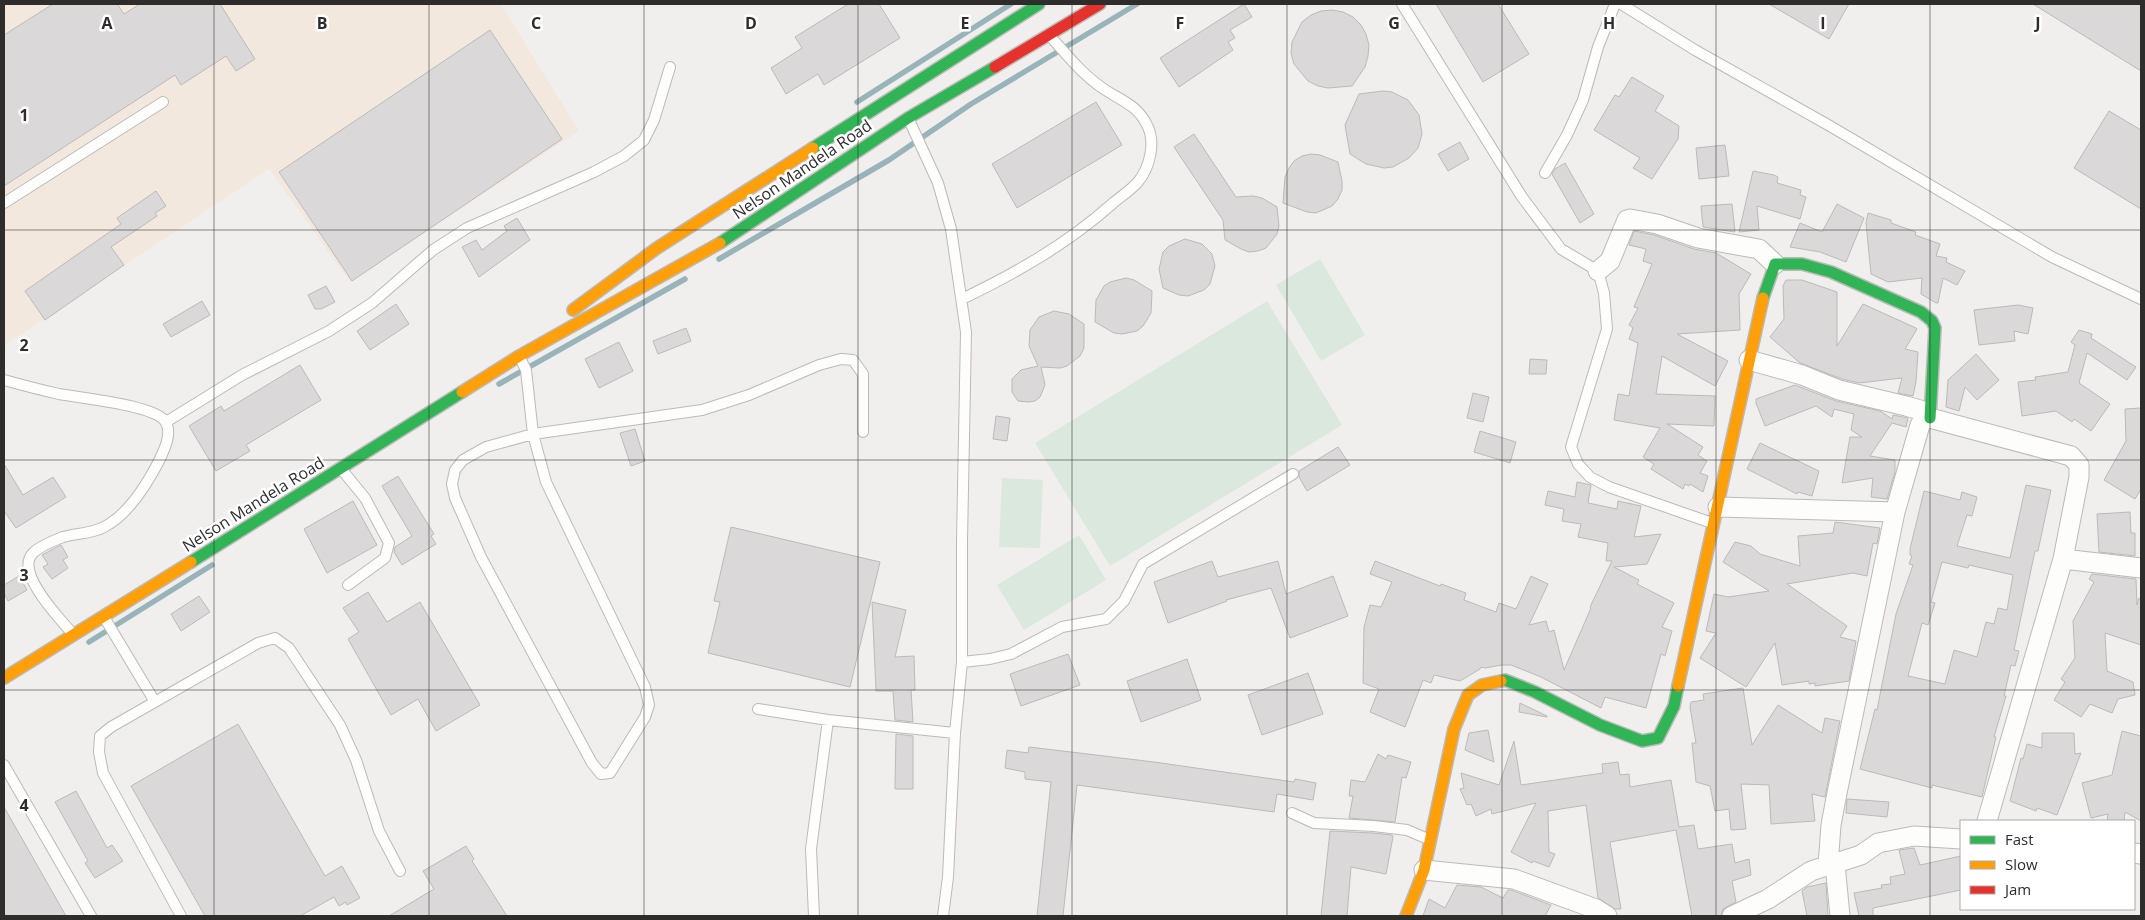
<svg xmlns="http://www.w3.org/2000/svg" width="2145" height="920" viewBox="0 0 2145 920" font-family="'Open Sans',sans-serif">
	<style>
		.industrial { fill: #f3e8de }
		.green { fill: #dae8de }
		.lines { fill: none; stroke-linecap: round; stroke-linejoin: round }
		.stream { stroke: #98b4ba; stroke-width: 5.5 }
		.building { fill: #dad8d8; stroke: #bcbab9; fill-rule: evenodd }
		.lane-casing { stroke: #bbbab9; stroke-width: 12 }
		.street-casing { stroke: #bbbab9; stroke-width: 21 }
		.fast-casing { stroke: #bbbab9; stroke-width: 14 }
		.slow-casing { stroke: #bbbab9; stroke-width: 14 }
		.jam-casing { stroke: #bbbab9; stroke-width: 14 }
		.lane { stroke: #fdfdfc; stroke-width: 10 }
		.street { stroke: #fdfdfc; stroke-width: 19 }
		.fast { stroke: #30b455; stroke-width: 11 }
		.slow { stroke: #ff9f0a; stroke-width: 11 }
		.jam { stroke: #e5322d; stroke-width: 11 }
		.grid { fill: none; stroke: #2e2d2c; stroke-width: 1; stroke-opacity: 0.55 }
		.labels { text-anchor: middle; stroke-width: 5; stroke-linejoin: round; paint-order: stroke }
		.street-label { font-size: 16px; fill: #2e2d2c; stroke: #fff }
		.grid-label { font-size: 16px; text-anchor: middle; font-weight: bold; fill: #2e2d2c; stroke: #fff; stroke-width: 5; stroke-linejoin: round; paint-order: stroke }
	</style>
	<rect width="100%" height="100%" fill="#f1efed"/>
	<!-- industrial -->
	<path class="industrial" d="M4 4H501L579 131 350 282 269 169 4 346Z"/>
	<!-- green -->
	<path class="green" d="M1320 259 1365 335 1321 361 1276 285Z
		M1267 301 1342 425 1110 566 1035 443Z
		M1002 478 1043 480 1040 548 999 547Z
		M1079 535 1106 580 1024 630 997 585Z"/>
	<g class="lines">
		<!-- stream -->
		<path class="stream" d="M857 102 1011 4
			M719 259 889 160 971 104 1137 4
			M499 384 685 279
			M89 642 212 565"/>
	</g>
	<!-- building -->
	<path class="building" d="M53 4H117L124 14 140 4H220L255 59 236 71 226 56 181 85 175 75 4 186V35Z
		M848 4H879L900 38 824 85 818 74 786 94 771 68 802 48 795 37Z
		M1244 4 1252 17 1230 30 1235 38 1228 42 1233 50 1179 87 1160 58Z
		M1436 4H1498L1529 54 1483 82Z
		M1769 4H1849L1829 39Z
		M2033 4H2141V71Z
		M1332 10 1343 12 1353 17 1361 25 1366 34 1369 45 1368 56 1365 67 1352 86 1328 88 1318 86 1308 81 1294 64 1291 53 1292 42 1302 22 1311 15 1321 11Z
		M490 30 562 139 352 281 279 172Z
		M1632 77 1664 96 1655 111 1679 126 1678 139 1652 179 1633 168 1640 158 1594 130 1615 95 1619 97Z
		M1383 91 1392 92 1408 100 1419 115 1422 134 1418 148 1409 158 1393 167 1384 168 1366 164 1350 154 1345 125 1359 94Z
		M1096 102 1122 145 1017 208 992 164Z
		M2109 111 2141 130V209L2074 168Z
		M1194 134 1236 197 1253 196 1262 198 1277 207 1279 226 1277 234 1266 248 1258 251 1249 252 1241 249 1225 240 1223 220 1174 147Z
		M1460 142 1469 159 1448 171 1438 154Z
		M1725 145 1729 176 1699 179 1696 148Z
		M1311 154 1320 155 1338 162 1342 181V190L1338 199 1332 206 1316 213 1307 212 1283 203 1285 177 1289 168 1294 161 1302 156Z
		M1565 163 1594 214 1580 223 1552 174 1555 169Z
		M1753 171 1774 175 1778 177 1777 183 1801 190 1800 195 1806 197 1800 219 1757 206 1759 230 1739 232Z
		M156 191 166 206 155 213 157 216 111 247 124 265 45 320 25 291 121 224 117 218Z
		M1732 204 1735 232 1703 227 1701 206Z
		M1837 204 1864 218 1846 262 1820 252 1790 247 1800 223 1822 232Z
		M1868 213 1891 220V223L1916 232 1915 235 1940 244 1936 256 1947 258 1946 262 1965 271 1957 285 1943 278 1938 303H1936L1921 294 1922 278 1888 282 1871 274 1866 223Z
		M517 218 530 240 479 277 462 247 476 240 482 250 507 231 504 226Z
		M1634 231 1654 235 1694 249 1716 253 1751 274 1739 294 1740 330 1677 334 1728 361 1715 386 1662 356 1656 394 1715 396 1714 426 1667 424 1703 447 1698 455 1707 461 1700 473 1708 476 1703 492 1690 484 1689 486 1685 484 1683 489 1651 469 1654 464 1643 457 1660 428 1614 420 1618 394 1629 396 1638 343 1629 339 1633 328 1629 325 1638 308 1634 307 1652 264 1643 261 1646 249 1629 245Z
		M1185 239 1202 244 1212 254 1215 266 1210 284 1204 290 1188 296 1179 295 1163 288 1159 269 1163 252 1169 246Z
		M1126 278 1134 280 1152 291 1151 313 1143 326 1137 331 1122 334 1114 333 1095 322 1096 300 1104 286 1110 282Z
		M1786 280H1802L1837 292V346L1863 304 1916 328 1917 329 1905 349 1918 352 1916 382 1913 396 1898 393 1902 378 1859 383 1842 379 1800 363 1770 337 1784 319 1783 286Z
		M326 286 335 302 321 309H315L308 295Z
		M202 301 210 315 171 337 163 324Z
		M396 304 409 324 370 350 357 331Z
		M2018 305 2033 308 2028 334 2014 331 2015 341 1979 345 1974 310Z
		M1054 311 1069 314 1084 324V348L1080 356 1067 366 1060 368 1041 367 1045 385 1040 397 1035 401 1028 402 1018 401 1012 392V379L1021 370 1038 366 1029 346 1030 330 1039 317Z
		M686 328 691 341 658 354 653 341Z
		M2079 330 2092 334 2091 338 2136 367 2127 380 2087 353 2079 383 2110 404 2091 431 2074 419 2072 422 2056 411 2022 416 2018 382 2036 380 2035 377 2068 372 2075 345 2071 342Z
		M619 342 633 371 599 388 585 359Z
		M1976 354 1999 380 1977 400 1965 387 1959 411 1946 407 1948 380Z
		M1530 359 1547 360 1546 374H1529Z
		M300 365 321 400 246 445 250 451 216 471 189 426 221 406 224 411Z
		M1795 385 1836 401 1880 411 1892 419 1893 415 1908 418 1906 427 1892 423 1870 456 1895 460V472L1887 499 1871 497 1873 478 1842 483 1850 437H1862L1851 430 1854 414 1834 409 1832 417 1816 406 1765 426 1756 403V399Z
		M1473 393 1489 397 1483 422 1467 418Z
		M2141 408V489L2135 499 2104 480 2126 441 2125 409Z
		M996 416 1010 418 1007 441 993 439Z
		M635 429 645 461 631 466 620 433Z
		M1480 431 1516 442 1510 463 1474 452Z
		M1760 443 1819 471 1812 496 1798 492 1797 494 1747 469Z
		M1338 447 1350 465 1307 491 1299 477V471Z
		M4 464 23 495 53 477 66 497 16 528 4 511Z
		M398 476 434 534 431 536 436 544 402 565 394 552 395 547 412 536 382 486Z
		M1577 482 1591 485 1588 503 1617 509 1618 501 1641 506 1634 537 1661 534 1647 564 1614 567 1639 580 1637 584 1674 603 1662 627 1672 631 1665 656 1661 654 1646 708 1605 697 1601 708 1541 677 1511 665H1502L1485 668 1481 667 1480 669 1460 681 1434 675 1431 683 1423 680 1405 727 1370 712 1379 689 1363 683 1364 627 1370 605 1381 607 1392 582 1370 574 1375 561 1440 586 1441 584 1466 593 1464 600 1496 612 1499 603 1516 609 1531 576 1548 584 1529 625 1546 621 1549 632 1554 630 1564 670 1591 608 1590 607 1612 561H1606L1608 543 1578 537 1581 524 1562 521 1564 509 1545 505 1548 491 1575 497Z
		M2026 485 2051 490 2038 551H2035L2014 650 2019 651 2015 666 2011 665 2004 696H2006L1994 737H1996L1982 797 1932 785V788L1860 769 1875 709 1877 710 1896 614 1913 565 1909 564 1912 556 1910 555V549L1924 491 1960 500 1962 492 1977 497 1972 516 1967 515 1957 546 2010 558ZM1942 562 1968 568 1969 565 2013 575 2007 610 1998 608 1994 624 1986 622 1977 657 1954 650 1945 684 1908 676 1922 623 1928 625 1935 603 1931 602Z
		M353 501 377 545 327 573 304 529Z
		M2130 512 2131 533H2135V556L2099 552 2097 514Z
		M1835 522 1880 528 1877 544 1873 543 1867 576 1853 573 1787 584 1847 626 1840 637 1856 641 1849 681 1815 686V683L1809 684V681L1782 685 1775 643 1746 687 1700 658 1716 633 1706 631 1714 594 1728 597 1769 591 1723 562 1735 542 1751 546 1760 554 1800 566 1798 536 1833 533Z
		M731 527 880 562 850 687 708 653 720 602 714 601Z
		M61 545 68 557 63 560 68 568 52 579 43 567 48 564 42 555Z
		M1212 561 1218 577 1278 561 1286 594 1333 576 1348 616 1290 638 1271 588 1226 600 1227 601 1168 623 1154 582Z
		M2092 574 2136 579 2137 605 2139 598H2141V645L2105 633 2107 671 2133 682 2135 695 2118 699 2112 713 2090 704 2081 717 2054 700 2065 682 2061 679 2075 658 2073 621 2094 582 2089 579Z
		M19 576 27 590 8 601 4 593V585Z
		M368 592 387 622 420 602 480 705 436 731 418 699 391 715 348 639 359 632 343 608Z
		M199 596 210 612 181 631 171 614Z
		M872 602 906 610 895 657 914 656 915 690H911L913 722 895 720 893 691H876Z
		M1068 654 1080 685 1021 706 1010 674Z
		M1187 659 1201 700 1141 722 1127 681Z
		M1308 673 1323 714 1262 735 1248 695Z
		M1743 688 1752 745 1778 705 1822 733 1825 718 1840 721 1825 797 1812 794 1815 821 1771 824 1769 785 1741 784 1746 829 1731 830 1729 809 1715 811 1710 786 1696 782 1692 743H1696L1690 707 1691 702 1704 700 1703 694Z
		M1520 703 1547 716V717L1519 712Z
		M238 724 325 876 342 866 360 898 347 905 346 902 339 906 334 897 300 916H205L131 786Z
		M1488 730 1494 762 1465 750 1469 733Z
		M2122 731 2141 736V821L2125 812 2124 821H2107L2108 814 2091 818 2082 783 2112 775Z
		M2042 733H2074L2075 754 2081 753 2057 815 2037 808 2036 811 2010 801 2021 758 2023 759 2027 744 2042 748Z
		M896 734 913 736V789H895Z
		M1514 741 1521 785 1603 773 1602 764 1618 762 1620 775 1629 774 1630 787 1671 780 1679 827 1694 825 1698 849 1732 844 1735 863 1749 859 1751 875 1732 881 1736 902 1723 909 1721 916H1692L1676 830 1610 842 1621 909H1615L1598 898 1586 805 1548 811 1549 852 1555 854 1549 867 1533 861 1532 863 1511 852 1536 803 1492 814 1491 809 1476 816 1471 804 1467 805 1460 789 1464 788 1461 773 1499 785Z
		M1029 747 1154 762 1294 782 1295 779 1316 783 1313 800 1277 794 1274 812 1077 785 1063 916H1037L1051 782 1025 779V772L1005 768 1007 750 1028 753Z
		M1378 754 1386 759 1388 755 1411 762 1406 778 1402 777 1395 822 1349 818 1353 796H1349L1351 780 1365 782Z
		M76 791 107 848 112 845 123 861 95 878 85 863 88 861 55 802Z
		M1847 799 1889 802 1887 817 1846 813Z
		M4 807 66 916H4Z
		M1330 831 1373 833 1392 835 1393 837 1386 874 1351 867 1347 916H1321Z
		M466 846 474 859 472 861 507 916H389L434 889 423 871Z
		M1914 848 1920 865 1961 856V890L1873 908V916H1859L1854 893 1882 888 1881 885 1891 884 1890 877 1905 874 1899 850Z
		M1826 883 1828 916H1807L1802 891 1807 887Z
		M1457 885 1481 887 1503 898 1508 890H1511L1551 905 1545 916H1423L1429 899 1445 908Z"/>
	<g class="lines">
		<defs>
			<path id="lane" d="M1402 4 1522 197 1561 249 1598 271 1604 293 1607 329 1571 447 1578 464 1590 477 1609 487 1712 523
				M1621 4 1695 50 1830 126 2052 257 2141 299
				M909 120 938 183 951 229 966 332 962 541V662L955 733 948 877 943 916
				M1545 173 1567 135 1583 100 1598 47 1615 4
				M4 203 163 102
				M962 299C1016 273 1067 244 1112 204 1120 197 1131 190 1138 182 1150 167 1156 142 1147 125 1137 104 1119 100 1101 87 1082 74 1066 54 1050 36
				M520 358 526 370 533 434 546 482 645 687 649 705 645 717 610 773 601 774 592 763 481 557 455 498 452 484 455 470 463 460 486 447 533 434 702 410 749 395 819 365 841 359 853 360 863 374V432
				M4 380C22 385 41 390 59 394 81 398 153 405 165 421 173 433 164 450 159 461 147 484 128 515 104 527 91 534 76 533 63 537 53 541 41 545 33 553 14 572 60 619 72 633
				M166 422 242 375 329 331 372 303 433 250 467 228 594 172 624 156 644 140 654 120 670 67
				M342 470 365 498 389 543 385 558 348 585
				M104 617 155 702
				M962 662 990 659 1011 654 1062 627 1106 619 1124 601 1143 564 1293 474
				M758 709 828 720 955 733
				M4 765 91 916
				M1292 813 1314 823 1374 826 1407 830 1430 840
				M181 916 103 773 99 752 100 736 111 727 258 643 275 638 289 648 340 725 356 760 379 831 400 871
				M814 916 811 849 828 720"/>
			<path id="street" d="M1598 271 1610 261 1627 220 1630 219 1657 224 1698 238 1759 249 1775 264
				M1749 360 1802 375 1839 390 1906 406 1920 410 1930 418
				M1718 507 1895 512
				M2063 559 2141 568
				M2134 853 2141 854
				M1835 864 1840 916
				M1828 866 1831 825 1837 793 1895 512 1920 425 1925 418H1930L2071 456 2079 465V477L2063 559 1987 821
				M1424 870 1514 879 1596 909 1607 916
				M1732 916 1768 899 1811 871 1861 855 1878 843 1914 836 1961 839"/>
			<path id="fast" d="M813 148 1039 4
				M720 243 908 118 995 67
				M1763 298 1775 264H1802L1831 272 1921 312 1932 321 1935 328 1930 418
				M191 562 462 392
				M1501 681 1505 680 1535 692 1600 725 1642 741 1658 738 1674 706 1678 686"/>
			<path id="slow" d="M573 310 657 248 813 148
				M462 392 519 356 720 243
				M4 678 191 562
				M1678 686 1763 298
				M1406 916 1424 870 1454 729 1468 695 1482 685 1501 681"/>
			<path id="jam" d="M995 67 1100 4"/>
		</defs>
		<!-- lane casing -->
		<use href="#lane" class="lane-casing"/>
		<!-- street casing -->
		<use href="#street" class="street-casing"/>
		<!-- fast casing -->
		<use href="#fast" class="fast-casing"/>
		<!-- slow casing -->
		<use href="#slow" class="slow-casing"/>
		<!-- jam casing -->
		<use href="#jam" class="jam-casing"/>
		<!-- lane -->
		<use href="#lane" class="lane"/>
		<!-- street -->
		<use href="#street" class="street"/>
		<!-- fast -->
		<use href="#fast" class="fast"/>
		<!-- slow -->
		<use href="#slow" class="slow"/>
		<!-- jam -->
		<use href="#jam" class="jam"/>
	</g>
	<!-- grid -->
	<path class="grid" d="M214 4V916M429 4V916M644 4V916M858 4V916M1072 4V916M1287 4V916M1502 4V916M1716 4V916M1930 4V916M4 230H2141M4 460H2141M4 690H2141"/>
	<g class="labels">
		<!-- street labels -->
		<g class="street-label">
			<text transform="translate(802 169) rotate(-34)" y="6">Nelson Mandela Road</text>
			<text transform="translate(253 504) rotate(-32)" y="6">Nelson Mandela Road</text>
		</g>
	</g>
	<g class="grid-label">
		<text x="107" y="29">A</text>
		<text x="322" y="29">B</text>
		<text x="536" y="29">C</text>
		<text x="751" y="29">D</text>
		<text x="965" y="29">E</text>
		<text x="1180" y="29">F</text>
		<text x="1394" y="29">G</text>
		<text x="1609" y="29">H</text>
		<text x="1823" y="29">I</text>
		<text x="2038" y="29">J</text>
		<text x="24" y="121">1</text>
		<text x="24" y="351">2</text>
		<text x="24" y="581">3</text>
		<text x="24" y="811">4</text>
	</g>
	<!-- border -->
	<rect width="2145" height="920" fill="none" stroke="#2e2d2c" stroke-width="10"/>
	<!-- legend -->
	<rect x="1960" y="820" width="175" height="90" fill="#ffffff" stroke="#ababab"/>
	<rect x="1970" y="836" width="25" height="8" fill="#30b455" stroke="#ababab"/>
	<text x="2005" y="845" font-size="15" fill="#2e2d2c">Fast</text>
	<rect x="1970" y="861" width="25" height="8" fill="#ff9f0a" stroke="#ababab"/>
	<text x="2005" y="870" font-size="15" fill="#2e2d2c">Slow</text>
	<rect x="1970" y="886" width="25" height="8" fill="#e5322d" stroke="#ababab"/>
	<text x="2005" y="895" font-size="15" fill="#2e2d2c">Jam</text>
</svg>
